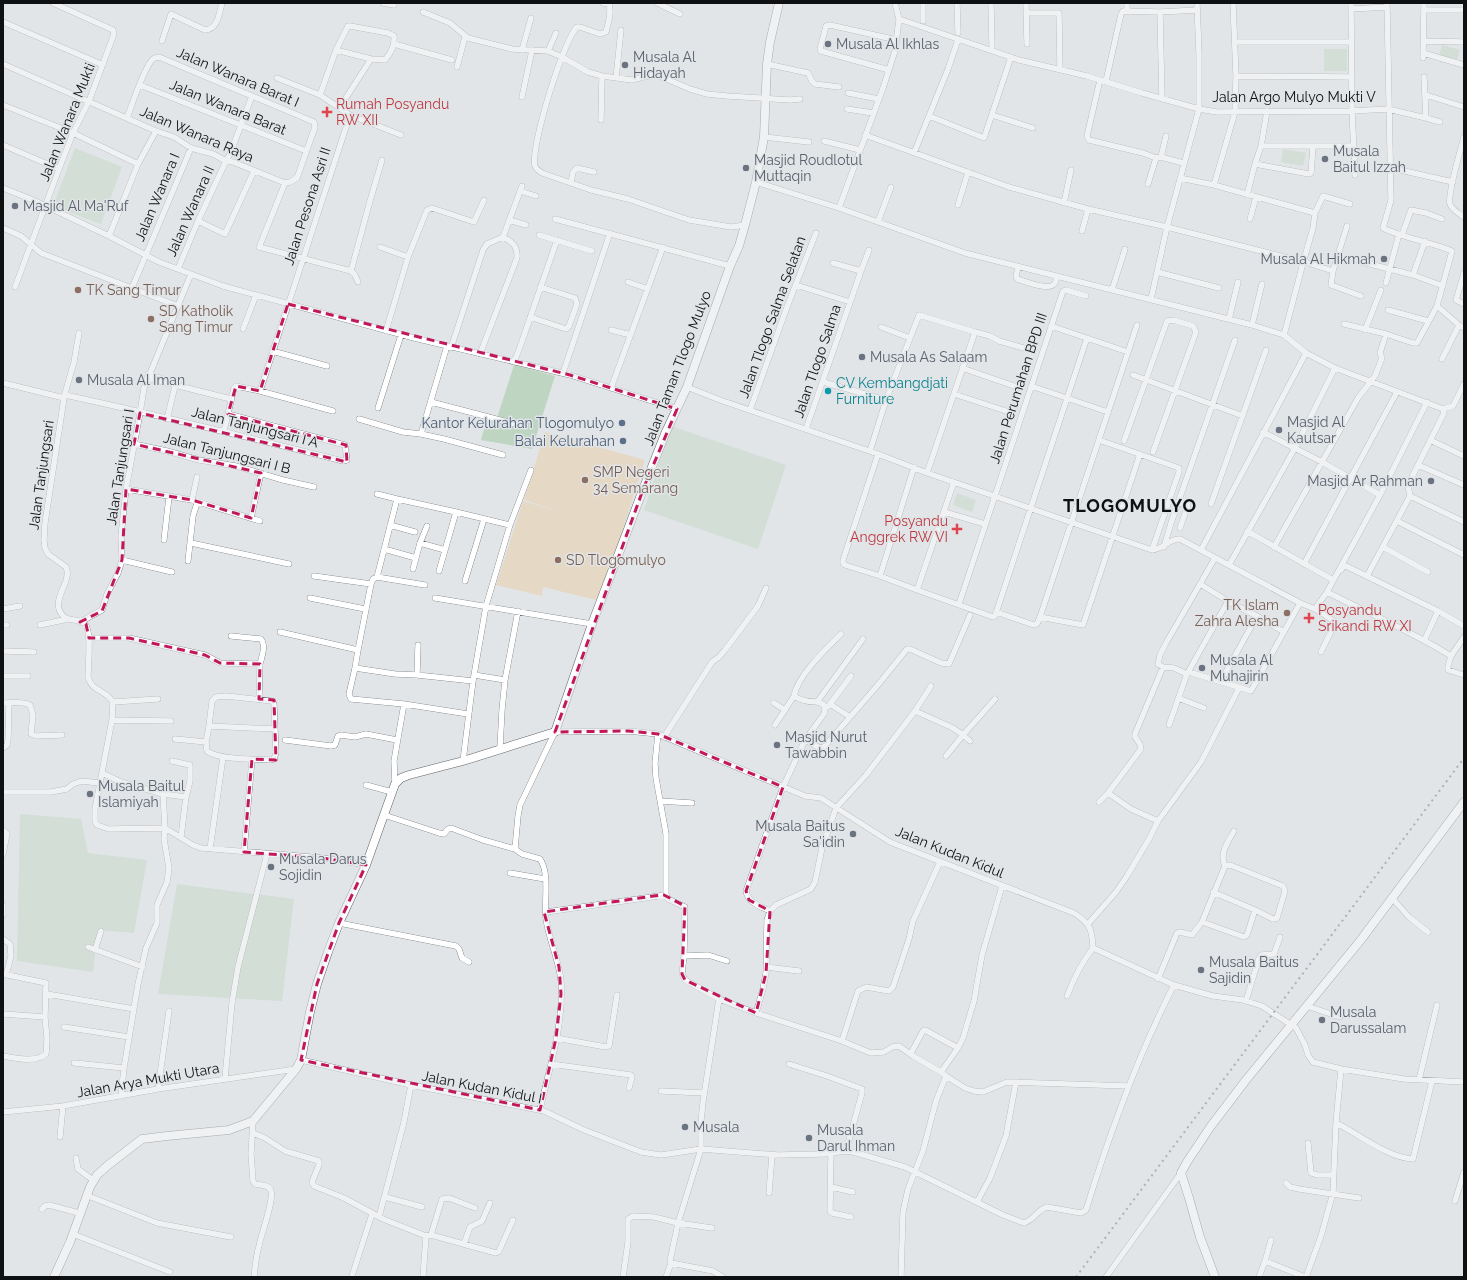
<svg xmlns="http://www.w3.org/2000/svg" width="1467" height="1280" viewBox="0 0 1467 1280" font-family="Raleway,sans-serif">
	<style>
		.education { fill: #e5d9c5 }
		.green { fill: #bed5c2 }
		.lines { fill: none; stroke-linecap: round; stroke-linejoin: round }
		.street-casing { stroke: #606466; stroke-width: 6 }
		.secondary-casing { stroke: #606466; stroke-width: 9 }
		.street { stroke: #fff; stroke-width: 5.5 }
		.secondary { stroke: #fff; stroke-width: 8 }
		.rail { stroke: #6f7274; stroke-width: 2; stroke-dasharray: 2 4; stroke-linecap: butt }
		.marked { fill: none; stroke: #c2185b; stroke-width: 3; stroke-dasharray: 8 5; stroke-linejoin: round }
		.worship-dot { fill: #6b7280; stroke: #e1e5e8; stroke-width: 1.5 }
		.health-dot { fill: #e0444e; stroke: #e1e5e8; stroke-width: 1.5 }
		.education-dot { fill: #8d6e63; stroke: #e1e5e8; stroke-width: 1.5 }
		.culture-dot { fill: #0f9aa8; stroke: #e1e5e8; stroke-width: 1.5 }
		.service-dot { fill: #5c6f8a; stroke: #e1e5e8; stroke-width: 1.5 }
		.labels { text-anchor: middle; stroke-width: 3; stroke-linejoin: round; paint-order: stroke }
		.worship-label { font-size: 14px; fill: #5b616d; stroke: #e1e5e8; text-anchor: start }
		.street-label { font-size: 14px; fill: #0f1011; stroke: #e1e5e8 }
		.health-label { font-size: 14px; fill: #be3a42; stroke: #e1e5e8; text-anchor: start }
		.education-label { font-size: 14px; fill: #785e54; stroke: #e1e5e8; text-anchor: start }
		.culture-label { font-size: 14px; fill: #0d838f; stroke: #e1e5e8; text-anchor: start }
		.service-label { font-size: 14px; fill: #4e5e75; stroke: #e1e5e8; text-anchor: end }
		.district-label { font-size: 18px; font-weight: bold; letter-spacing: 1px; fill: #0f1011; stroke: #e1e5e8 }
	</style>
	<rect width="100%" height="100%" fill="#e1e5e8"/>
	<!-- education -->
	<path class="education" d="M545 432 645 460 619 541 596 600 543 587 542 596 496 585 523 501 560 512 524 500Z"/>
	<!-- green -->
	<path class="green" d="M1442 45 1460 50 1457 60 1439 56Z
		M1324 49H1347V71H1324Z
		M75 148 122 167 101 224 53 206Z
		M1283 149 1306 153 1303 166 1281 162Z
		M514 365 555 376 532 449 481 440 487 418 496 421Z
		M671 426 786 465 758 549 644 510Z
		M957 493 976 500 972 512 953 505Z
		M20 814 81 819 88 853 147 860 134 933 98 930 93 972 17 961Z
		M177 884 294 899 282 1001 158 994Z"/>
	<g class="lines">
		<defs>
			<path id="street" d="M383 3 394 5
				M603 3 609 4C612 13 608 23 606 32L600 34 580 27H577C563 41 530 148 535 166 536 169 539 171 542 173L591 190 628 199 689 220 731 227 745 225
				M657 3 680 14
				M923 3V21
				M957 3 958 33
				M991 3 992 46
				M1026 3 1027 44
				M1351 3 1352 111 1355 175
				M1387 3 1391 200 1383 228C1403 238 1430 242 1452 251L1437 306
				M1351 9 1387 7
				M1127 10V3
				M1424 10H1464
				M423 12 450 23 468 38 512 49 548 51 562 57 588 72 602 76 632 80 643 77 657 75 690 89 707 94 727 96 790 100 800 99
				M1160 12 1162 99
				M1026 13H1059L1060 69
				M899 19 1019 60 1087 76 1142 93 1199 109 1217 112 1352 111 1388 109 1426 118 1424 77
				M3 22 103 65
				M162 41 171 14 205 30C218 29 219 14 222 3
				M1424 41 1464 42
				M1236 42H1351
				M394 44 452 60
				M522 50 531 18
				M548 51 556 33
				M1423 53 1464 65
				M1423 58 1424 3
				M3 64 156 131 174 137 191 148 213 154 226 161 233 162 285 183 290 182 297 178 315 127 314 122 159 57C157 58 156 57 153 59 144 67 132 105 127 118
				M767 64 808 73 812 81 815 84 839 87
				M457 67 465 37
				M889 70 821 51 820 49 826 26 830 25 897 40
				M1236 76 1352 77
				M616 78 621 30
				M1100 80 1087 136 1089 140 1143 153 1156 158 1161 157 1183 163
				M1106 81 1121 14 1123 11 1160 12 1198 10
				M140 85 306 151
				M848 93 879 99
				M320 95 336 50 348 26H350L388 33 394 36C395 45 391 53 385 60L371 59 336 50
				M1426 95 1464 107
				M522 97 532 50
				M3 105 73 133 138 164
				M340 107 371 59
				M847 109 873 113
				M350 115 401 135
				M992 115 1033 128
				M929 116 984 138 1011 57
				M1426 118 1440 122
				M601 120 602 76
				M865 135 1009 187 1088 209
				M764 137 809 142
				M1464 137C1461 149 1447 194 1450 204 1452 210 1460 214 1464 217
				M824 141 860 150
				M3 145 59 169
				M1261 146H1353
				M914 153 948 69 958 40
				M1161 157 1166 136
				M1255 164 1309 174 1311 173 1313 146
				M1391 168 1453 182
				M1180 178 1214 185 1315 213 1313 228 1303 263 1284 335
				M756 182 839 208 965 253 1252 325 1284 335 1306 353 1335 368 1443 409
				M571 183 573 172 577 168 594 172
				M1148 184 1156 158
				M1214 185 1235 112 1236 76 1233 3
				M3 188 33 200 109 236 159 262 223 286 414 338 570 375 677 409
				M520 191 536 196
				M1247 195 1255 164 1261 146 1267 111
				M1064 203 1071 170
				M958 205 968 172
				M839 208 883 88 895 51 899 19 895 3
				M1315 213 1323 196 1350 204
				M555 219 730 266
				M1250 219 1256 197
				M509 220 526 225
				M198 221 225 234 254 171
				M878 222 891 187
				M3 228 21 236 41 253 178 306
				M1082 231 1088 209 1167 227 1308 263 1333 271 1331 285 1361 296
				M539 235 592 251
				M1402 235 1411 210 1426 213 1442 219
				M109 236 138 164 156 131
				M503 237 522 186
				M260 245 285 183
				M259 247 351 271 355 275 358 282
				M380 247 408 257
				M1362 262 1413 275 1443 286
				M833 263 861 271
				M1018 267 1016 276 1017 279C1024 281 1047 290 1053 285 1056 284 1056 279 1057 276
				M178 269 198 221 226 161 230 154 252 96
				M351 271 370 201 382 160
				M1333 271 1347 226
				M1157 272 1219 288
				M1464 273 1456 300 1464 304
				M1413 275 1425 241
				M628 282 648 289
				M1386 283 1399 234
				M796 285 850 302
				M15 287 59 169 73 133 89 101 114 34 113 30 53 3
				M132 288 191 148
				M1112 290 1125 249
				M1151 299 1167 227 1199 109V54L1197 3
				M1388 310 1428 321
				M530 317 566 329 569 326 577 304 575 298 540 287
				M1229 319 1238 282
				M1344 324 1386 334 1413 343H1417L1437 306 1459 325 1464 328
				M1252 325 1262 284
				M1051 326 1128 352
				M881 327 910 338
				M243 329 256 295
				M611 330 631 335
				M1365 330 1381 290
				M386 331 408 257 427 210 432 208 474 222 484 200
				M451 348 483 250 487 244 503 237C513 242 518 247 517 258L480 354
				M272 351 327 366
				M1442 359 1459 325
				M514 362 520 347 557 240
				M962 368 1020 388
				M563 373 610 233
				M148 374 163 379
				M1133 375 1243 416
				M147 378 231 399
				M823 382 886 400
				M3 383 64 398 45 523 44 540 45 548 48 554 66 567C72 580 55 595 59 609 64 624 77 617 85 624 92 631 88 666 88 677 92 692 105 689 113 702L112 720 95 809V821L97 825 109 829 165 828 164 839 169 868 167 882 157 905V923L146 948 138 984 124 1068 121 1096
				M1031 386 1108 412
				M687 387 720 400 878 454 927 473 1152 550C1164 549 1170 538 1180 539L1300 603 1315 609 1334 621 1335 623 1321 652
				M611 388 663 247
				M260 391 350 115 320 95 277 78
				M954 394 1009 412
				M65 395C158 415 251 438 343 461L347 460 345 445 228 414
				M64 397 74 362 79 333
				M431 402 519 425
				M378 408 401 335
				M750 410 787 307 816 233
				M167 419 176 382
				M359 419 403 432 421 434 444 439 503 455
				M806 429 861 271 869 250
				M224 431 234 388 236 386 260 391 333 411
				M1263 432 1322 462 1380 495
				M421 434 447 346
				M1099 440 1179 468V472L1152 550
				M1430 440 1464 456
				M1124 441 1167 321 1173 320 1193 326 1196 332 1153 452
				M134 444 167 451 199 460 236 466 283 480 314 487
				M870 451 886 400 919 315 975 332 990 336 999 341 1027 349
				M878 454 843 560V563L845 565 880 576 917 590 954 482
				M1418 465 1464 485
				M927 473 975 332
				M126 489 192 500 260 521
				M377 494 397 499
				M1410 496 1464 522
				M192 500 197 477
				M1178 503 1188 505 1180 528
				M1211 504 1266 350
				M944 512 985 524
				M251 518 261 473
				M1397 521 1464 555
				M390 525 415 532
				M510 525 531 470
				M1247 531 1333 580
				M164 540 169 497
				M191 543 289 564
				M420 543 445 550
				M1164 547 1171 523 1235 340
				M1274 547 1358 398 1375 376 1382 358 1380 353 1386 334
				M1383 547 1428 572
				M384 549 416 558
				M1201 550 1306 353
				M122 560 172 572
				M188 561 193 516 197 503
				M1304 564 1397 392
				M1229 565 1295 448 1335 368
				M413 569 420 543 427 526
				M1341 570 1343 567 1346 566 1438 611 1464 626
				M439 571 456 512 510 525 486 606 473 681 463 761
				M314 576 371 584 373 579 377 577
				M880 576 914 467
				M1367 576 1410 496 1408 485 1444 413 1443 409 1453 406 1464 384
				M465 581 484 519
				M1200 584 1231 603 1257 616 1284 632
				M425 585 377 577 397 499 456 512
				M917 590 993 617 995 616 1087 338
				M1327 592C1368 613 1411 631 1451 656L1464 637
				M310 598 365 609
				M435 598 592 624
				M959 604 1063 291 1066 290 1086 296
				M3 609 20 606
				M1315 609 1327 592 1380 495 1427 402
				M996 612 1034 625 1037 624 1040 617 1137 325
				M1040 617 1083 625 1140 454
				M80 622 102 610 107 594 118 573 122 560 121 536 126 489 140 413 144 388 191 274
				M3 625H7
				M40 625 68 619
				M280 632 358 650 355 668 349 694 351 699 404 704 468 714
				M231 636 261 639C266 646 262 656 260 664
				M89 638H129L205 655 220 663 260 664 259 699
				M1425 639 1438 611
				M418 645 417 675 473 681
				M358 650 371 584
				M3 651 34 652
				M1451 656 1448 666V670L1464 675
				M355 668 395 674 417 675
				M1189 672 1251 691 1300 603
				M1187 674 1174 668 1163 667 1158 664 1160 655 1166 643 1215 558
				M474 675 505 680
				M3 676H28
				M1221 681 1257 616
				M1178 698 1204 708
				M113 702 158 699
				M817 702C808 702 801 701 794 696 798 675 826 649 841 634
				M3 703C12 703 22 701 30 705L33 715 31 734 36 736 62 735
				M774 703 785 710
				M830 704 851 676
				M827 707 830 704 850 717
				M915 711 953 728 963 735 995 699
				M112 720 171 721
				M775 725 794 696
				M1169 725 1187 674 1228 601
				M209 726 212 701 216 697 226 696 272 701 274 704 275 729 209 726 206 742 207 751C219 760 255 759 271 760L274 759 276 753 275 729
				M658 734 655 763 656 778 666 834V895L668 899 685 907 684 956 682 974 685 980 719 999 756 1013 842 1041 866 1051 871 1053 884 1052 892 1047 899 1046 913 1056 941 1072 946 1076 965 1088 974 1091 983 1092 1007 1082 1128 1086
				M664 737 712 662 719 657 725 650 758 606 766 588
				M175 739 206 742
				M285 740 331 746 335 745 338 736 341 735 355 737 366 734 397 740
				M805 740 820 748 824 747 877 686 907 649H910L941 663 949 664 970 615
				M3 748 7 745 8 740 9 703
				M500 748 502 710 505 680 518 611
				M946 756 963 735 970 741
				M172 761 190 765V781L186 797
				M102 773 121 782 163 794 165 828 193 845 201 848 323 858 366 865
				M395 784 394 761 404 704
				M366 785 392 792
				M3 792H51L67 789 73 784 82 781 99 783
				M1108 793 1131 809 1158 821
				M163 794 186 797 181 837
				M660 801 692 803
				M1099 802 1108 793 1141 749 1140 744 1135 737V734L1163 667
				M384 815 439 833 444 834 448 829 451 828 483 840 515 849
				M3 830 7 834 3 854
				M210 849 223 757
				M244 852 252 759
				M1225 866C1219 853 1228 842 1234 831
				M510 873 545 879
				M1392 898 1409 917 1428 932
				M3 905V915
				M770 911C760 906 748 903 746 891L783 787 805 740 824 714 825 709 823 704 817 702 863 639
				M546 912 666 895
				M1202 922 1244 937 1247 935 1255 910
				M339 923 456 946 459 949 462 958 469 962
				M1088 924 1116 892 1127 876 1149 839 1158 821 1201 762 1239 688
				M3 939 10 944 11 956 6 975
				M88 947 143 967
				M95 950 101 931
				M684 956 708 955 727 961
				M766 967 799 971
				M3 974 46 983 45 1017 3 1014
				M1158 979 1177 933 1180 932 1192 935 1202 922 1225 866 1230 865 1283 886 1285 891 1277 918 1273 919 1255 910 1213 892
				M47 994 134 1009
				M1067 996C1074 978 1081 963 1093 948
				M1246 1001 1259 958 1261 955 1274 954 1280 937
				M1307 1006 1340 1017
				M756 1013 763 989 766 973 767 920 770 911 776 905 811 889 815 882 822 848 836 808 866 775 915 711 931 686
				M64 1027 129 1037
				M556 1038 606 1047 609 1046 617 995
				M842 1041 858 991 866 987 889 991 893 987 909 939 913 921 940 862
				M911 1053 923 1031 925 1030 958 1048
				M3 1056C16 1058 35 1063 46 1054L47 1039 45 1017
				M301 1060 411 1085 544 1111 584 1130 641 1152 654 1154 661 1155 701 1149 778 1155 824 1154 846 1151 853 1152 905 1167 1003 1215 1024 1223C1034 1220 1038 1209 1047 1207L1081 1213 1086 1210C1110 1132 1137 1057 1174 985
				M74 1063 124 1068
				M551 1064 631 1075 632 1077 629 1088
				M789 1064 827 1076 862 1089V1093L846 1151
				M941 1072 958 1048 963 1038 974 1001 982 955 1002 886
				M225 1078 232 1003 238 967 267 854
				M1419 1080 1437 1005
				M158 1089 169 1011
				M661 1091 704 1093
				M540 1110C549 1069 564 1024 561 981 559 960 549 940 546 919 544 902 550 873 540 859L522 854 515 849 518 816 520 805 555 732 628 731 658 734 805 796 821 798 890 842 900 846 1074 913C1090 923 1092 929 1093 948L1174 985 1213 996 1243 1000 1262 1006 1296 1028 1305 1045 1308 1055 1313 1062 1341 1069 1404 1079 1464 1082
				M3 1112 63 1106 158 1089 296 1069
				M253 1121 251 1154 253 1181 255 1184C260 1185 270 1185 271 1191 274 1201 261 1234 259 1246 256 1256 255 1267 254 1277
				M1336 1123C1359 1134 1388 1158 1413 1159L1432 1081
				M253 1133 265 1138 285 1151 319 1161V1165L312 1182 314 1186 344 1198 383 1219 426 1236 431 1235 496 1253 499 1251 513 1220
				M60 1137 63 1106
				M1308 1143 1311 1173 1317 1175H1333
				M831 1153 830 1211 832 1213 851 1217
				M76 1158 78 1169 93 1180
				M1286 1183 1290 1187 1299 1189 1359 1198
				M831 1187 853 1192
				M769 1193 772 1155
				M86 1195 157 1223 231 1237
				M385 1197 422 1207
				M1455 1201 1464 1172
				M977 1202 990 1178 1006 1136 1016 1082
				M42 1209 45 1206 49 1205 79 1213
				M379 1217 404 1122 411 1085
				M73 1234 170 1272
				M431 1235 442 1199 449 1198 475 1208
				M464 1244 470 1227 482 1221 490 1203
				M1265 1261 1271 1240
				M671 1263 713 1271 723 1277
				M352 1276 372 1214
				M423 1277 426 1236
				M623 1277 628 1242V1219L633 1216 654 1217 678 1223 701 1149V1122L703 1102 719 999
				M666 1277 671 1263 670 1261 678 1223 712 1228
				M901 1277 903 1212 908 1189 923 1151 936 1101 946 1076
				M1106 1277 1181 1173
				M1259 1277 1265 1261 1305 1277
				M1306 1277 1321 1236 1333 1193 1336 1123 1341 1069"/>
			<path id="secondary" d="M54 1277 70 1242 90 1187 97 1175 107 1166 142 1139 167 1136 229 1130 253 1121 296 1069 301 1060 310 1012 317 984 328 952 339 923 366 865 395 784 401 778 409 775 463 761 555 732 592 624 644 487 665 434 687 387 730 266 739 246 745 225 756 182 764 137 767 64 770 42 779 3
				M1215 1277 1200 1237 1189 1198 1181 1173 1187 1162 1211 1126 1246 1080 1360 941 1464 802"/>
		</defs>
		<!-- street casing -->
		<use href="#street" class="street-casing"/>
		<!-- secondary casing -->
		<use href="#secondary" class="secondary-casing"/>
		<!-- street -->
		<use href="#street" class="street"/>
		<!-- secondary -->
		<use href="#secondary" class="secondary"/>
		<!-- rail -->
		<path class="rail" d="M1076 1277 1464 758"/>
	</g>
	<!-- marked area -->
	<path d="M0 0H1467V1280H0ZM288 304 570 375 677 409 644 487 555 732 628 731 658 734 783 787 746 891 749 900 770 911 766 973 756 1013 685 980 682 974 685 906 664 895 653 896 544 912 559 967 561 994 556 1038 540 1110 301 1060 317 984 339 923 366 865 323 858 244 852 252 759 276 760 274 700 259 699 260 664 220 663 205 655 129 638H89L86 624 80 622 102 611 122 560 126 489 192 500 251 518 261 473 134 444 140 413 347 462 346 445 228 414 236 386 260 391Z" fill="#e1e5e8" fill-opacity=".55" fill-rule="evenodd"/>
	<path class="marked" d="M288 304 570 375 677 409 644 487 555 732 628 731 658 734 783 787 746 891 749 900 770 911 766 973 756 1013 685 980 682 974 685 906 664 895 653 896 544 912 559 967 561 994 556 1038 540 1110 301 1060 317 984 339 923 366 865 323 858 244 852 252 759 276 760 274 700 259 699 260 664 220 663 205 655 129 638H89L86 624 80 622 102 611 122 560 126 489 192 500 251 518 261 473 134 444 140 413 347 462 346 445 228 414 236 386 260 391Z"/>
	<!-- markers -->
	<g class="worship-dot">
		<circle cx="828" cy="44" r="4"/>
		<circle cx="625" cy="65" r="4"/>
		<circle cx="1325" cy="159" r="4"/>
		<circle cx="746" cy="168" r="4"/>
		<circle cx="15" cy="206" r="4"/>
		<circle cx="1384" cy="259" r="4"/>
		<circle cx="862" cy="357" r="4"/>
		<circle cx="79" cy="380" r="4"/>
		<circle cx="1279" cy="430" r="4"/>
		<circle cx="1431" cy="481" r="4"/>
		<circle cx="1202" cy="668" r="4"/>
		<circle cx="777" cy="745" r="4"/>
		<circle cx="90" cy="794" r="4"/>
		<circle cx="853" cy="834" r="4"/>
		<circle cx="271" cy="867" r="4"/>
		<circle cx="1201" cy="970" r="4"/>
		<circle cx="1322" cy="1020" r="4"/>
		<circle cx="685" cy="1127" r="4"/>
		<circle cx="809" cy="1138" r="4"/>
	</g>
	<g class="health-dot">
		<path d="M325 106h4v4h4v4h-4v4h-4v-4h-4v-4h4z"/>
		<path d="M955 523h4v4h4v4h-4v4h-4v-4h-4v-4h4z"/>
		<path d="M1307 612h4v4h4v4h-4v4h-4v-4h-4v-4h4z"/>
	</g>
	<g class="education-dot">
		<circle cx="78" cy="290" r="4"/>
		<circle cx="151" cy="319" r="4"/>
		<circle cx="585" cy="480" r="4"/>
		<circle cx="558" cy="560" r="4"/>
		<circle cx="1287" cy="613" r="4"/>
	</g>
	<circle class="culture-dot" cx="828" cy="391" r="4"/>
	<g class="service-dot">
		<circle cx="622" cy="423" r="4"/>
		<circle cx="623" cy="441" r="4"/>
	</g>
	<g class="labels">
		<!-- worship labels -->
		<g class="worship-label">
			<text x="836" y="49">Musala Al Ikhlas</text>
			<text x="633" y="62">Musala Al<tspan x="633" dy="16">Hidayah</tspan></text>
			<text x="1333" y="156">Musala<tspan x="1333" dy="16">Baitul Izzah</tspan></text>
			<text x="754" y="165">Masjid Roudlotul<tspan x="754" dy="16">Muttaqin</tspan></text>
			<text x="23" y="211">Masjid Al Ma'Ruf</text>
			<text x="1376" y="264" text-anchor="end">Musala Al Hikmah</text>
			<text x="870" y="362">Musala As Salaam</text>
			<text x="87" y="385">Musala Al Iman</text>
			<text x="1287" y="427">Masjid Al<tspan x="1287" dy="16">Kautsar</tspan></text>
			<text x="1423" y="486" text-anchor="end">Masjid Ar Rahman</text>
			<text x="1210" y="665">Musala Al<tspan x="1210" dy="16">Muhajirin</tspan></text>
			<text x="785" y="742">Masjid Nurut<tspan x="785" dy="16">Tawabbin</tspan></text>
			<text x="98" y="791">Musala Baitul<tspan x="98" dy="16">Islamiyah</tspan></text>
			<text x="845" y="831" text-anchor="end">Musala Baitus<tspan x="845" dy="16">Sa'idin</tspan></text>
			<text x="279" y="864">Musala Darus<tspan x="279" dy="16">Sojidin</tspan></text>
			<text x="1209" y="967">Musala Baitus<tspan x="1209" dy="16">Sajidin</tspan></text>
			<text x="1330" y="1017">Musala<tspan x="1330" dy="16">Darussalam</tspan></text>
			<text x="693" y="1132">Musala</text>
			<text x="817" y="1135">Musala<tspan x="817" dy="16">Darul Ihman</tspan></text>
		</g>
		<!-- street labels -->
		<g class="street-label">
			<text transform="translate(238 77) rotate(23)" y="5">Jalan Wanara Barat I</text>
			<text x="1294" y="102">Jalan Argo Mulyo Mukti V</text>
			<text transform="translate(228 107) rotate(22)" y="5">Jalan Wanara Barat</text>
			<text transform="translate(67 122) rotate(-68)" y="5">Jalan Wanara Mukti</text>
			<text transform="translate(197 134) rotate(23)" y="5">Jalan Wanara Raya</text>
			<text transform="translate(157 197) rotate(-67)" y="5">Jalan Wanara I</text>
			<text transform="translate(307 206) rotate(-72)" y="5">Jalan Pesona Asri II</text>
			<text transform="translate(190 211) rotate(-66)" y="5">Jalan Wanara II</text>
			<text transform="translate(772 317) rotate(-70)" y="5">Jalan Tlogo Salma Selatan</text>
			<text transform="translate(817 361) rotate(-71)" y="5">Jalan Tlogo Salma</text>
			<text transform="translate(677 368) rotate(-69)" y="5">Jalan Taman Tlogo Mulyo</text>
			<text transform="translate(1018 388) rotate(-72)" y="5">Jalan Perumahan BPD III</text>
			<text transform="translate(255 427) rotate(14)" y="5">Jalan Tanjungsari I A</text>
			<text transform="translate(227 453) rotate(14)" y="5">Jalan Tanjungsari I B</text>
			<text transform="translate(120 467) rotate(-81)" y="5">Jalan Tanjungsari I</text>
			<text transform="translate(41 475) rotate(-82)" y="5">Jalan Tanjungsari</text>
			<text transform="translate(950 852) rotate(22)" y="5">Jalan Kudan Kidul</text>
			<text transform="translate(148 1080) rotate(-10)" y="5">Jalan Arya Mukti Utara</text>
			<text transform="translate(482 1087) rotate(11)" y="5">Jalan Kudan Kidul I</text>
		</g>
		<!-- health labels -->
		<g class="health-label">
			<text x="336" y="109">Rumah Posyandu<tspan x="336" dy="16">RW XII</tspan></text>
			<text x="948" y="526" text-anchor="end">Posyandu<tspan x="948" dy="16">Anggrek RW VI</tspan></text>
			<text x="1318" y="615">Posyandu<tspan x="1318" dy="16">Srikandi RW XI</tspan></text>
		</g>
		<!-- education labels -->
		<g class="education-label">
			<text x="86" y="295">TK Sang Timur</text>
			<text x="159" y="316">SD Katholik<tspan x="159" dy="16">Sang Timur</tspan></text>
			<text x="593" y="477">SMP Negeri<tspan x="593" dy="16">34 Semarang</tspan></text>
			<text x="566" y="565">SD Tlogomulyo</text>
			<text x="1279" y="610" text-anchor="end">TK Islam<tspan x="1279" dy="16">Zahra Alesha</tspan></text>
		</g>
		<!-- culture labels -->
		<g class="culture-label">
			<text x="836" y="388">CV Kembangdjati<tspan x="836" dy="16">Furniture</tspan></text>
		</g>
		<!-- service labels -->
		<g class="service-label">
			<text x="614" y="428">Kantor Kelurahan Tlogomulyo</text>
			<text x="615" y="446">Balai Kelurahan</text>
		</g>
		<!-- district labels -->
		<g class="district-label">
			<text x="1130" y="512">TLOGOMULYO</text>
		</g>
	</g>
	<!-- border -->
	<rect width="1467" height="1280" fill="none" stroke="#0f1011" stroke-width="8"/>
</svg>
